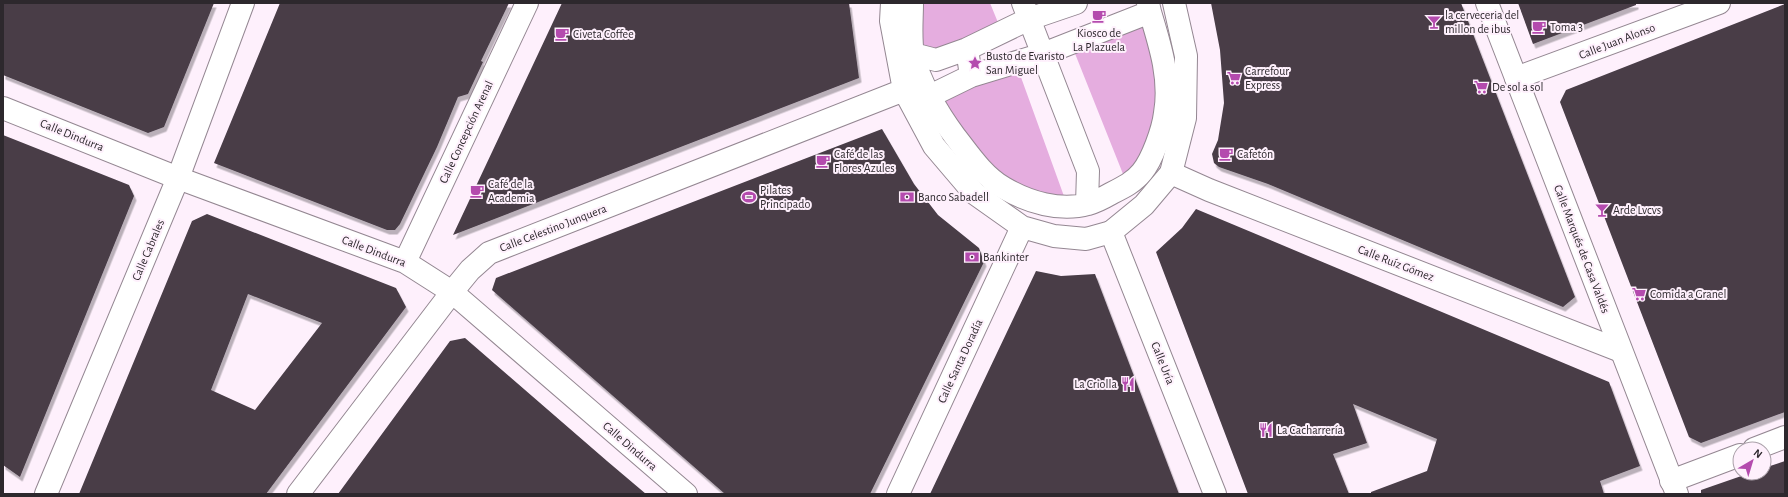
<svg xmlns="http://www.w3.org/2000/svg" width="1788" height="497" viewBox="0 0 1788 497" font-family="'Alegreya Sans',sans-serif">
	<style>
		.green { fill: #e5addf }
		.building { fill: #483d47; fill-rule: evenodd; filter: url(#shadow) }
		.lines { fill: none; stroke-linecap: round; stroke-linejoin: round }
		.pedestrian-casing { stroke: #948792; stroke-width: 24 }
		.minor-casing { stroke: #948792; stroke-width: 24 }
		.tertiary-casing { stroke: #948792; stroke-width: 24 }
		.pedestrian { stroke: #fff; stroke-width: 22 }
		.minor { stroke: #fff; stroke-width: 22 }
		.tertiary { stroke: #fff; stroke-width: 22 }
		.labels { text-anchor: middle; stroke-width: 4; stroke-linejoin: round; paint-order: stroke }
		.poi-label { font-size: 12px; fill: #2d282d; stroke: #fef0fc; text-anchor: start }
		.street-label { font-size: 12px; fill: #2d282d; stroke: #fef0fc }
	</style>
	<defs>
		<filter id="shadow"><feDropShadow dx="2.5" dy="4.5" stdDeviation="0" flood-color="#0004"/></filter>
	</defs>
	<rect width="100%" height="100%" fill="#fef0fc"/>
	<!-- green -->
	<path class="green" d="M921 3H990L999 25 933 57 925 52 919 24Z
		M1141 20 1150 34 1159 105 1153 141 1125 179 1074 51Z
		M1018 69 1065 199 1016 194 943 108 945 96Z"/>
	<!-- building -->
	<path class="building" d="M3 3H214L164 127 148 133 3 75Z
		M280 3H509L481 61 483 62 468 94 458 97 437 147 400 224 395 230H387L214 163Z
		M562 3H849L859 78 453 235Z
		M1211 3H1461L1575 297 1563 307 1268 184 1219 167 1214 163 1212 154 1218 140 1224 103 1220 50Z
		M1518 3H1636V5L1533 44Z
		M1785 4V412L1701 443 1689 437 1560 102 1566 90Z
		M882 129 914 184 938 215 979 248 984 262 870 494H725L492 290 496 278Z
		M3 135 129 185 134 196 20 477 3 465Z
		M1196 209 1609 382 1640 466 1600 481 1604 494H1371V492L1427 471 1437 439 1353 404 1367 443 1333 454 1349 494H1248L1156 252 1182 228Z
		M207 214 396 288 406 307 266 494H79L192 221ZM248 294 322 323 255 410 211 390Z
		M1036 271 1061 276 1095 274 1179 494H930Z
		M465 338 607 461 646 494H338L450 341Z
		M1785 461V494H1701V490L1750 473H1764V468Z"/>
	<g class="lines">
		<defs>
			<path id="pedestrian" d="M912 3C912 19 910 39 913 54 918 80 939 115 954 135 968 153 983 176 1004 188 1028 202 1060 212 1088 204 1096 202 1105 197 1112 193 1124 187 1134 182 1142 172 1152 160 1163 130 1165 113 1171 79 1160 45 1150 12
				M1023 3 1088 171 1087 204
				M1076 3 1029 19 967 49 971 76 1043 54 1150 12 1148 3
				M913 54 936 60 967 49
				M930 96 971 76"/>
			<path id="minor" d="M892 3 891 21 904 90 934 146 974 193 1022 227 1054 236 1086 239 1111 232
				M1516 78 1719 3
				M3 108 178 178 405 262 452 292 686 494
				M1171 173 1209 190 1621 351
				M405 262 527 3
				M1754 449 1785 437
				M1671 481 1740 455
				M298 494 452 292 470 270 489 253 904 90
				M898 494 1022 227"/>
			<path id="tertiary" d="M1174 3 1186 56 1185 118 1171 173 1144 205 1111 232 1215 494
				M1487 3 1677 494
				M46 494 178 178 243 3"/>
		</defs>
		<!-- pedestrian casing -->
		<use href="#pedestrian" class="pedestrian-casing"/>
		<!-- minor casing -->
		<use href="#minor" class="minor-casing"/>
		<!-- tertiary casing -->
		<use href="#tertiary" class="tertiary-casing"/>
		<!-- pedestrian -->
		<use href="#pedestrian" class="pedestrian"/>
		<!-- minor -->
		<use href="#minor" class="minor"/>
		<!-- tertiary -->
		<use href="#tertiary" class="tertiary"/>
	</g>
	<!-- icons -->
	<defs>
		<symbol id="cafe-bare" viewBox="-9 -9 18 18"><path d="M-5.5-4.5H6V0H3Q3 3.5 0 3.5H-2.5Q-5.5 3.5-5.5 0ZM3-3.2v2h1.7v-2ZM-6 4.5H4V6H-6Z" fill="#b44bae" stroke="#fef0fc" stroke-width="2.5" paint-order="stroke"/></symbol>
		<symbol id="bar-bare" viewBox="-9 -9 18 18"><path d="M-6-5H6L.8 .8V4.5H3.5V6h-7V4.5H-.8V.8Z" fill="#b44bae" stroke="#fef0fc" stroke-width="2.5" paint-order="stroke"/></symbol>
		<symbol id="sight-bare" viewBox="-9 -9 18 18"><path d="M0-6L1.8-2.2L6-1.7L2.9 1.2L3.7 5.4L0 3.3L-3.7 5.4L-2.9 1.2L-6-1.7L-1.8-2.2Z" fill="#b44bae" stroke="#fef0fc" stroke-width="2.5" paint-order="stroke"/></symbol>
		<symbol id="supermarket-bare" viewBox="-9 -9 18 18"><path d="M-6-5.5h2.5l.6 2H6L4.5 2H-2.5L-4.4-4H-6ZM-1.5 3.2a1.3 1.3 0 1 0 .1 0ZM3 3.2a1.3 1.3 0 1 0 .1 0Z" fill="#b44bae" stroke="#fef0fc" stroke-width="2.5" paint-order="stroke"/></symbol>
		<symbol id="stadium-bare" viewBox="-9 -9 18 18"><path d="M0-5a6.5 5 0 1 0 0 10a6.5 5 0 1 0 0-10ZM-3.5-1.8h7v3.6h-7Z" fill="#b44bae" stroke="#fef0fc" stroke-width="2.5" paint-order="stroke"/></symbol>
		<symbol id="bank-bare" viewBox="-9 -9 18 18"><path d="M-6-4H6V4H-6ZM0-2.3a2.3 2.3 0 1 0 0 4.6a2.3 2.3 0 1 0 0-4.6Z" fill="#b44bae" stroke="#fef0fc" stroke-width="2.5" paint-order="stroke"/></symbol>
		<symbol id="restaurant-bare" viewBox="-9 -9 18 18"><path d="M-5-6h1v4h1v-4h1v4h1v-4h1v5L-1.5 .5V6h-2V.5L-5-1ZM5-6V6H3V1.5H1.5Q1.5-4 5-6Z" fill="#b44bae" stroke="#fef0fc" stroke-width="2.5" paint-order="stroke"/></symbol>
	</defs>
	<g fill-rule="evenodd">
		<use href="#cafe-bare" x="1089" y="6" width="20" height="20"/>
		<use href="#bar-bare" x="1424" y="12" width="20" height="20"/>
		<use href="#cafe-bare" x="1529" y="17" width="20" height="20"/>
		<use href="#cafe-bare" x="552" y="24" width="20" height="20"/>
		<use href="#sight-bare" x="965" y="53" width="20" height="20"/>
		<use href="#supermarket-bare" x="1224" y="68" width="20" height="20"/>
		<use href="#supermarket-bare" x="1471" y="77" width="20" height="20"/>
		<use href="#cafe-bare" x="1216" y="144" width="20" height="20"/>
		<use href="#cafe-bare" x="813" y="151" width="20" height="20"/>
		<use href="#cafe-bare" x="467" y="181" width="20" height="20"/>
		<use href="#stadium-bare" x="739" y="187" width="20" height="20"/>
		<use href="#bank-bare" x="897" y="187" width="20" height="20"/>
		<use href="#bar-bare" x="1592" y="200" width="20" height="20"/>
		<use href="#bank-bare" x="962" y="247" width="20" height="20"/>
		<use href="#supermarket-bare" x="1629" y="284" width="20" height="20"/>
		<use href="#restaurant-bare" x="1118" y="374" width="20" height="20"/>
		<use href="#restaurant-bare" x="1256" y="420" width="20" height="20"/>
	</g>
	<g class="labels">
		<!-- poi labels -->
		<g class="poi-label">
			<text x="1445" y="19">la cerveceria del<tspan x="1445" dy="14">millon de ibus</tspan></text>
			<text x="1550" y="31">Toma 3</text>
			<text x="1099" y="37" text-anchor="middle">Kiosco de<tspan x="1099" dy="14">La Plazuela</tspan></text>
			<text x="573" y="38">Civeta Coffee</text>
			<text x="986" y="60">Busto de Evaristo<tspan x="986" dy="14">San Miguel</tspan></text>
			<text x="1245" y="75">Carrefour<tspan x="1245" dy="14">Express</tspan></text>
			<text x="1492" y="91">De sol a sol</text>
			<text x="834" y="158">Café de las<tspan x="834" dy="14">Flores Azules</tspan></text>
			<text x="1237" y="158">Cafetón</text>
			<text x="488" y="188">Café de la<tspan x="488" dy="14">Academia</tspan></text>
			<text x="760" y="194">Pilates<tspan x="760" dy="14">Principado</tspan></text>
			<text x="918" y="201">Banco Sabadell</text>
			<text x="1613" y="214">Arde Lvcvs</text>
			<text x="983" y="261">Bankinter</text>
			<text x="1650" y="298">Comida a Granel</text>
			<text x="1117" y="388" text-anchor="end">La Criolla</text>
			<text x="1277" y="434">La Cacharrería</text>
		</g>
		<!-- street labels -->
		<g class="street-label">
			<text transform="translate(1617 41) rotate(-21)" y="4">Calle Juan Alonso</text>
			<text transform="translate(466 132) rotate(-65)" y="4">Calle Concepción Arenal</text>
			<text transform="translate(72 135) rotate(22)" y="4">Calle Dindurra</text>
			<text transform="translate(553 228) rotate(-21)" y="4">Calle Celestino Junquera</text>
			<text transform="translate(1582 249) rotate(69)" y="4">Calle Marqués de Casa Valdés</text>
			<text transform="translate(148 250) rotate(-67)" y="4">Calle Cabrales</text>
			<text transform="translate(374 251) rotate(21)" y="4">Calle Dindurra</text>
			<text transform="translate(1396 263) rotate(21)" y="4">Calle Ruíz Gómez</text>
			<text transform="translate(960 361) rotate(-65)" y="4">Calle Santa Doradía</text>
			<text transform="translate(1163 363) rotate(68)" y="4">Calle Uría</text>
			<text transform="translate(630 446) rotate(41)" y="4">Calle Dindurra</text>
		</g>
	</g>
	<!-- border -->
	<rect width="1788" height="497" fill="none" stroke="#2d282d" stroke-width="8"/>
	<!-- north arrow -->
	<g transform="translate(1752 461) rotate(38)"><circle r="19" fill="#fef0fc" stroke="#aaa0a9"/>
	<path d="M0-3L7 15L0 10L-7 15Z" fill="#b44bae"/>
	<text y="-6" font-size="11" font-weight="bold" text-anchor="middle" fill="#2d282d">N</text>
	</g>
</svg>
